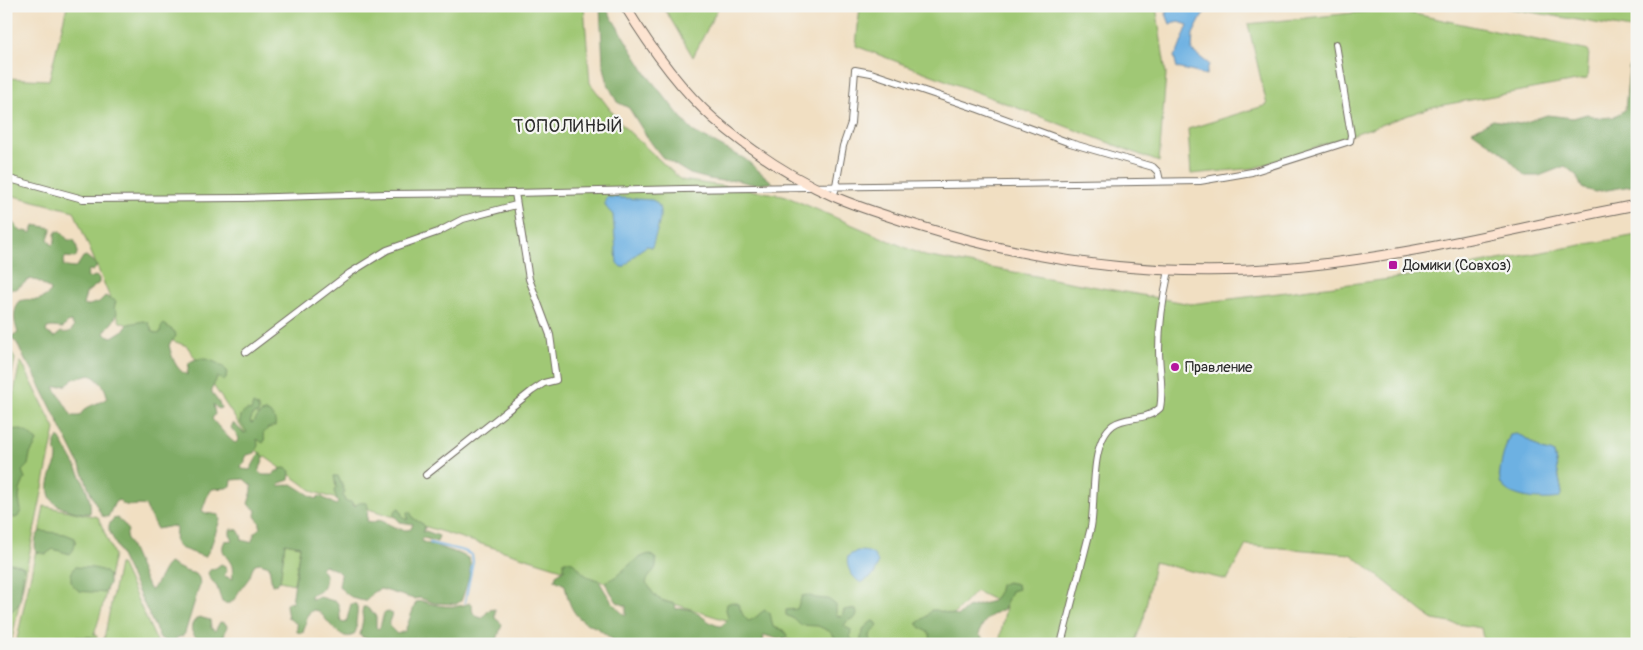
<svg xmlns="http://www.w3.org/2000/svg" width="1643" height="650" viewBox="0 0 1643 650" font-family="Pangolin,sans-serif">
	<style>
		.green { fill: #a0c874; stroke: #667a50; fill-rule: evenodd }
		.forest { fill: #80ac66; stroke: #566c48; fill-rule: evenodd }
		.water { fill: #6db1e2; stroke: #4c6e86 }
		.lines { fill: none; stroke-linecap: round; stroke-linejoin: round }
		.stream { stroke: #6db1e2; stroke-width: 2 }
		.street-casing { stroke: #706a60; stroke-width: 8 }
		.secondary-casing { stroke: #706a60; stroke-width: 11 }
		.street { stroke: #fff; stroke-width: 6 }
		.secondary { stroke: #fde4d1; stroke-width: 9 }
		.poi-dot { fill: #b5179e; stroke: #f6f6f2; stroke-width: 2 }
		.labels { text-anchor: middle; stroke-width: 4.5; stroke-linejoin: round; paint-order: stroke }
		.poi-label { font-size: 15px; fill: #2b2b2b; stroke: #f6f6f2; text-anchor: start }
		.quarter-label { font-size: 18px; letter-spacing: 1px; fill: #2b2b2b; stroke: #f6f6f2 }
	</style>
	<rect width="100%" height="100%" fill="#f6f6f2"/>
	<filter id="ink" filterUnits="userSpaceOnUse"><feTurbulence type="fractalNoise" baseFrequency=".02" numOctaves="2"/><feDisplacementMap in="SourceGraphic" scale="10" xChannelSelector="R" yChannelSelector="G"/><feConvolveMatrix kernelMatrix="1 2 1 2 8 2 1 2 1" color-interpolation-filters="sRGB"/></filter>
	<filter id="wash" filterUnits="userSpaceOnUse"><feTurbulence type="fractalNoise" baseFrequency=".0096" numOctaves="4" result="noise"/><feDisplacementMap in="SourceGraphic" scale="20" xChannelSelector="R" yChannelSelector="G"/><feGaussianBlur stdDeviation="1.12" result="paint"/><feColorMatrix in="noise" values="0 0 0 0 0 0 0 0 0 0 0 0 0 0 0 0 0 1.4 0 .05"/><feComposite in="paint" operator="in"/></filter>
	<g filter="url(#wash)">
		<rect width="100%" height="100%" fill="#f1dfc2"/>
		<!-- green -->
		<path class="green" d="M67 6H584L590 83 622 125 681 180 783 195 925 256 1191 304 1398 278 1637 235V644H1484L1481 628 1433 620 1351 554 1246 545 1227 580 1154 562 1144 618 1134 644H999L1006 606 976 591 926 644H803L314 492 257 451 187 346 120 322 74 211 6 194V78L49 80ZM1510 435 1524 437 1542 450 1554 453 1562 493 1499 476 1507 442Z
			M663 6H719L693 57Z
			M860 6H1156L1166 74 1159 162 856 46Z
			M1495 6H1637V30Z
			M1391 9 1589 51 1587 79 1432 107 1255 168 1191 174 1188 129 1267 105 1248 24Z
			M6 343 15 359 6 402Z
			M20 362 22 363 55 429 11 644H6V433Z
			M44 506 98 517 114 555 102 609 94 635 97 636 96 644H16L35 555Z
			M285 543 300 546 294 584 280 581Z
			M119 564H121L158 644H103Z
			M1351 637 1374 644H1287Z"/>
		<!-- forest -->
		<path class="forest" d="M600 6 607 10 647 75 688 126 694 132 745 159 773 183 752 184 736 180 722 181 709 179 690 174 662 157 649 140 629 108 617 102 608 84 603 63Z
			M1637 55V185L1595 192 1582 188 1576 175 1565 166 1539 176H1525L1502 152 1472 131 1493 120 1520 124 1547 115 1573 118 1587 114 1599 118 1613 117 1625 110 1629 68Z
			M6 222 13 223 22 232 25 231 32 233 34 225 52 228 48 239 52 245 55 242V234L57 231 61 232 68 240H74C77 246 79 252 75 258L65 257 63 265 67 267 73 268 78 265 83 257 86 256 96 264V268L93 271 89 270 87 276 90 278 95 276 99 278V283L86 293 83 305 86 306 99 302 105 296 116 301 114 308 117 311C116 323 106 326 104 334L112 337 125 329 128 324 144 321 148 322 153 332 158 334 160 333 161 327 164 324 175 332 176 336 169 345C172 357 175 369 187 375L189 363C199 354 219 361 227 371L226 378 224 381 217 377C216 382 213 385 212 389 210 394 220 401 221 408L218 409 213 404 215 414 212 419C217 425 229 439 235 443L238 441 239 438 231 428 233 423 244 433 247 432 240 422 241 415 247 410 251 411 253 404 257 406 259 410 258 414H253L250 422 252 423C255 421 257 417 260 414 269 407 277 419 275 426L268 428 263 434 265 440 263 443 257 439 258 445 255 453 247 455 245 459V463L241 466 242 469 250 470 260 452 264 457 259 472 263 475H273L276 471H279V469L285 468 290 471 289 480 280 483 279 486 292 484 316 499 319 496 322 497 336 505 338 503 334 491 336 487 334 476H338L345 492 343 495 345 501 352 502V505L355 506C358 503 361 502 366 503L368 506 367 521 373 522 379 520C389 523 400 533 411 529L413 524 400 522 393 514 398 508 400 509 403 518 406 520 408 519 407 512H410L414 519 423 524 425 528 422 532 426 531 439 536 437 542 424 538 421 539V541C430 545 465 554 469 559 474 567 464 593 461 601L456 604 434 603 420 598 414 599 381 589 373 592 366 601C354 600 346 595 339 586L341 575 336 570 324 565 321 568 326 576C325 587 323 592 311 595V599L320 597 337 602C342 612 338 617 342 622L346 623 351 604H356C359 611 356 617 356 624 357 628 356 633 353 635 342 643 325 618 319 611L313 610 308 614 303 633 297 632V624L288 618 286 605 288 602 292 603 300 546 285 543 280 581 277 584 272 585 269 566 260 563 255 564C252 568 252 571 250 576 248 581 243 585 240 590 235 597 233 607 222 602L217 587 210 578 208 573 211 569 216 568 221 564 225 566 227 571 224 576 233 579C232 575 233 570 232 566 229 557 218 552 225 541L233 540 230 534V530L232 529 238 530 241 535 242 540 249 542 252 541 255 532 260 528V523L255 516 256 510 248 504 252 491V486L244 479 232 480 231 486 226 488 212 489 207 497 202 511 206 513 219 515 220 520 210 549 205 557 180 548 175 542 176 528 172 526 157 529 149 514 146 506C134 503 127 510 119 500L115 502 108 517 102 516C94 502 88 487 83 472L31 367 26 362 17 343 11 338 13 335 18 333C14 321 12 312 20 301 34 296 33 306 50 293L51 290 38 281 30 279 16 289H8L6 287ZM71 322 74 326C71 333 68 333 61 332L55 337 46 332 47 328 52 327 63 328 67 323ZM91 375C99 380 107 388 107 398 98 405 84 405 80 416H72L54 387 66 385 73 379Z
			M18 429C25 431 35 436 37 442L30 454 28 465 22 471 25 478 20 490 19 499 21 510 19 516 15 518 6 516V435L12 430Z
			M59 437C69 455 94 492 90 513 81 514 72 511 63 508 47 502 46 488 52 473 53 468 57 463 57 458 57 450 51 443 59 437Z
			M117 518 125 525 128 531 126 536 149 589 152 590C159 581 162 569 169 563L185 571 196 574 199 578 200 584 185 633 183 636 176 638V644H165V641L160 638 109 530V525L113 519Z
			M41 531 65 534 75 538C76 543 74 551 70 554L53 549 46 554 36 552C34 545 35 535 41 531Z
			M650 554 656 559C658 571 649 573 646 583 650 586 650 589 653 593 658 601 667 602 675 604L676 609C698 605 705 625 721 626L727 621 728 616 726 610 727 604 732 602 738 604 743 615 748 621C755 620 759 613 765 610L770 613 773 627 783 630 787 635 786 638 778 639 764 635 763 644H620C612 640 607 635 600 630 596 627 590 625 586 623 571 614 568 600 565 585L555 580 556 575 564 570V561C577 559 578 571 587 576 591 578 595 579 599 580 602 588 618 613 626 615V606L617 602 605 583C608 580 612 579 615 577 627 568 635 557 650 554Z
			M6 562 20 565 24 567 20 603 12 611 6 610Z
			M75 567C85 568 103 566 109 576V584L104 593C100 592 82 592 80 591 70 586 68 576 75 567Z
			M1007 582 1017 584 1018 589 1011 591 1004 609C991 615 982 620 979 635L983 638 984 644H931L930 634 920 627 917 623 927 616 931 610H936L958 616 967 608 993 601 998 594 1000 585Z
			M807 595 816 598 828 599 836 605V615L842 617 844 610 850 609 856 610 857 614 855 618 847 621 844 626 851 630 850 637 855 642 860 641 864 628 872 621 876 622 878 626 870 635 871 644H841L829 631 818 626 800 625 794 619 786 615V610L797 609 802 596Z
			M422 601C435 606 456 609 470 603L472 605C472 614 474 616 482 618L489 610 495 609V618L502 624 496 643 438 644 436 641 426 638 413 639 411 644H376L375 641 362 637 360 635 363 619 362 613 363 607H366L376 615V627L378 629 380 627 384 613 389 612 392 614 389 622 391 628 397 634 405 631 416 602Z
			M199 617 210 620 211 628 215 631 220 622 225 623 227 626 223 640C219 641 215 643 210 643 195 642 183 627 199 617Z
			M72 637H92L96 640 95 644H69Z"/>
		<!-- water -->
		<path class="water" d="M1167 6H1202L1204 13 1193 34 1192 51 1209 64 1206 75 1177 68 1174 56 1178 51 1188 25 1179 22 1170 24 1166 14Z
			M607 197 652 200C668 206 656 232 653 244L652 247 647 246 639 251 624 267H621L617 263 613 215C609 210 601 205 607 197Z
			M1516 434 1524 437 1542 450 1554 453 1562 493 1559 498C1544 501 1510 499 1501 484 1496 475 1506 444 1510 435Z
			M857 551C868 551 876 552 878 564L874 575 861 583C852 577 845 567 848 556Z"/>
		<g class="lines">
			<!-- stream -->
			<path class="stream" d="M430 543 464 551 472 555 473 562 465 602"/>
		</g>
	</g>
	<g filter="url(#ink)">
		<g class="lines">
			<defs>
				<path id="street" d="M6 178 83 199 243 198 386 194 515 193 683 189 1200 181 1252 172 1350 141 1351 135 1336 44
					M835 191 843 146 851 123 855 70 871 73 978 109 1070 143 1153 167 1158 172 1160 181
					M246 352 350 273 387 250 438 232 463 219 516 205
					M426 475 532 391 544 383 556 380 550 335 529 279 515 193
					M1061 644 1091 527C1096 500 1089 443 1113 425 1127 415 1145 422 1160 408 1164 389 1159 370 1159 350 1159 323 1163 297 1169 270"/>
				<path id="secondary" d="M625 6C650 47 678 87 714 119 750 150 792 178 835 197 863 209 891 217 919 226 1044 265 1174 279 1304 266 1416 255 1526 225 1637 205"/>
			</defs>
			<!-- street casing -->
			<use href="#street" class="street-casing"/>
			<!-- secondary casing -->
			<use href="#secondary" class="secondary-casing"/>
			<!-- street -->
			<use href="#street" class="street"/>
			<!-- secondary -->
			<use href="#secondary" class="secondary"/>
		</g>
	</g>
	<!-- markers -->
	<g class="poi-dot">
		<rect x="1388" y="260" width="10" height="10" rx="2.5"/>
		<circle cx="1175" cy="367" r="5"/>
	</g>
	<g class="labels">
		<!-- poi labels -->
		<g class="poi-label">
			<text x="1403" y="270">Домики (Совхоз)</text>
			<text x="1185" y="372">Правление</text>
		</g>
		<!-- quarter labels -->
		<g class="quarter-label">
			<text x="568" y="132">ТОПОЛИНЫЙ</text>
		</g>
	</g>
	<!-- margin -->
	<rect width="1643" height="650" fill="none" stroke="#f6f6f2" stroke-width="25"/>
</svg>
